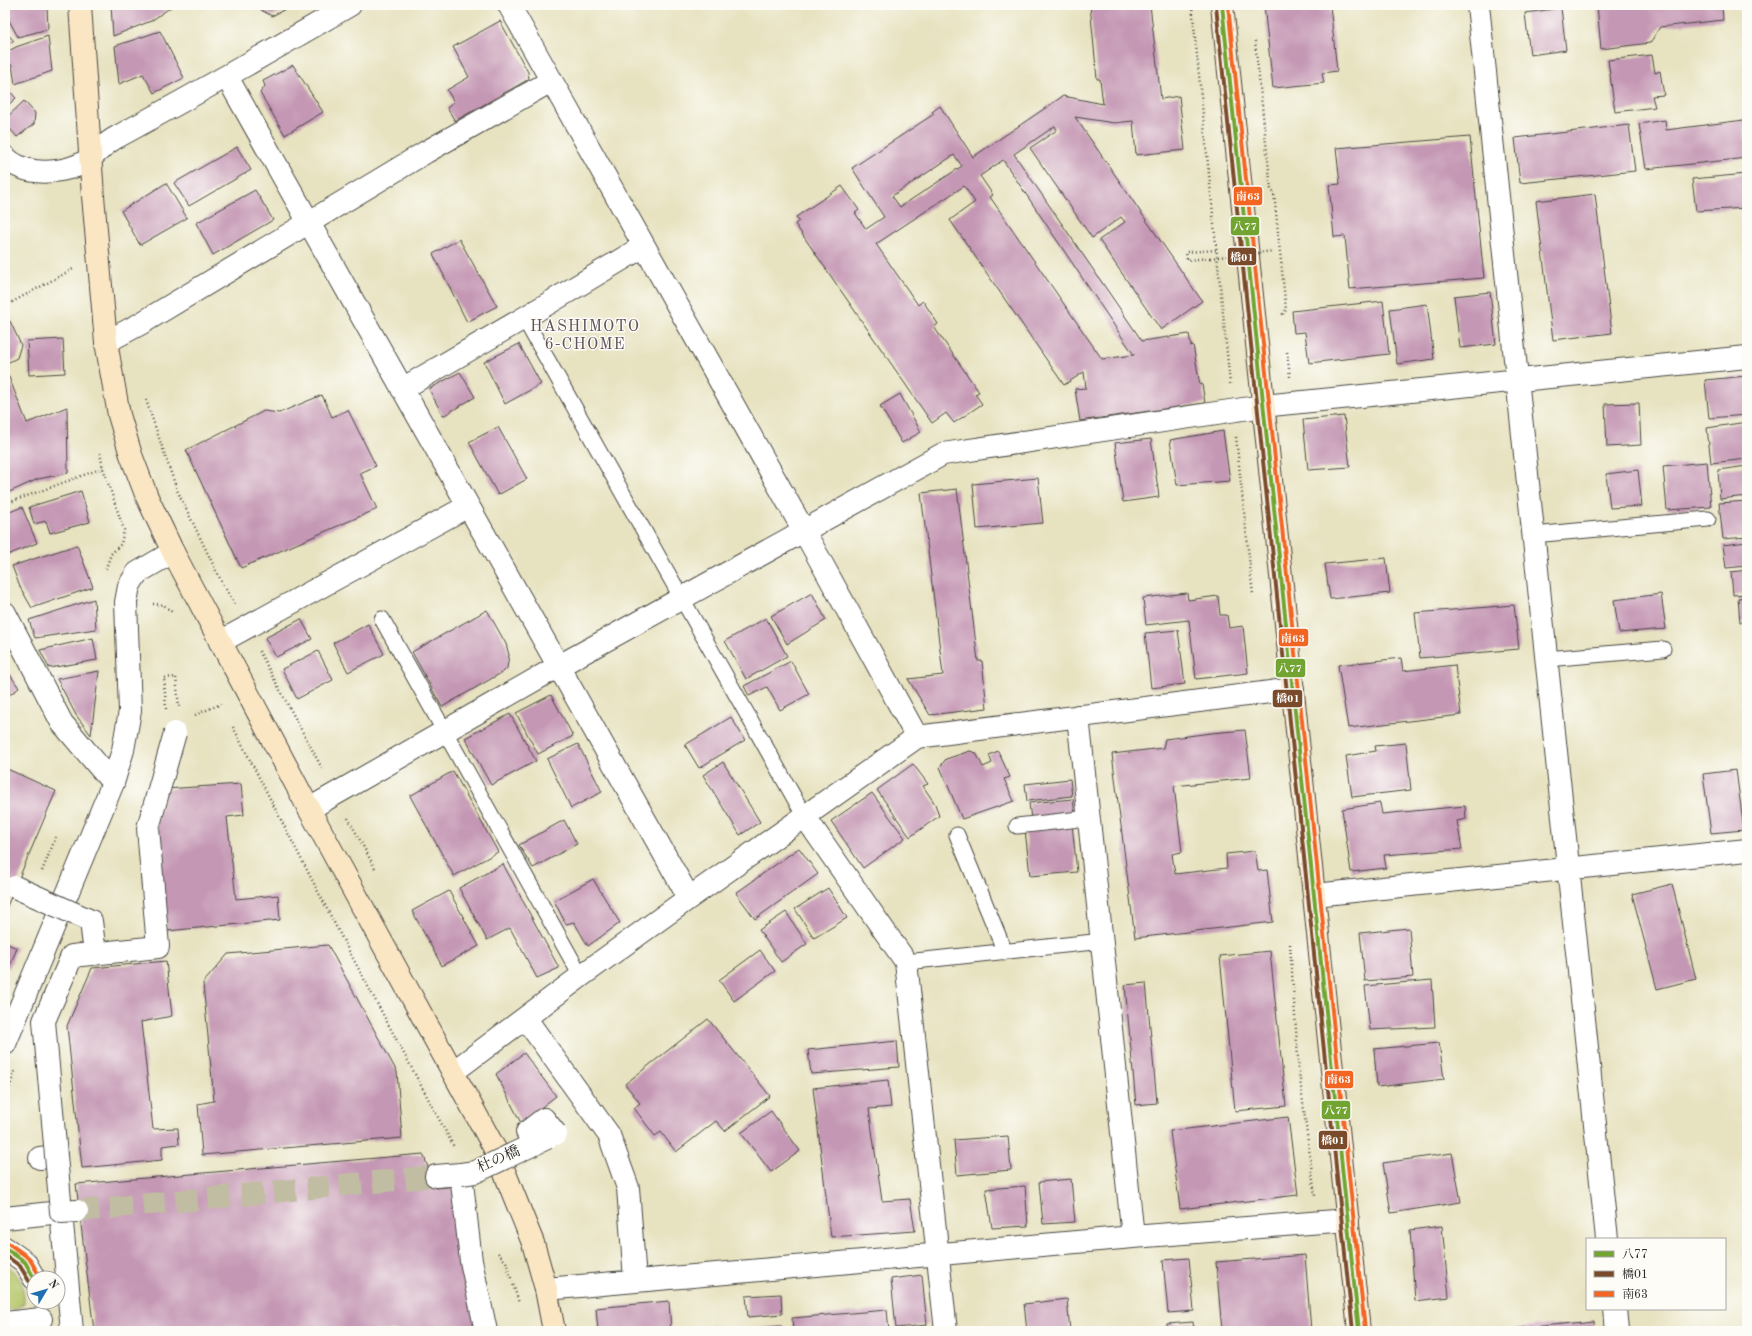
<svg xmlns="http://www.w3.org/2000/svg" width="1752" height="1336" font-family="'Old Standard TT','Noto Serif JP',serif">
<rect width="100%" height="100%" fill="#fdfcf7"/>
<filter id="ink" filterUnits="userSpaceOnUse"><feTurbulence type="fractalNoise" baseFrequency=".025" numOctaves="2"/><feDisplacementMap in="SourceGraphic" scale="8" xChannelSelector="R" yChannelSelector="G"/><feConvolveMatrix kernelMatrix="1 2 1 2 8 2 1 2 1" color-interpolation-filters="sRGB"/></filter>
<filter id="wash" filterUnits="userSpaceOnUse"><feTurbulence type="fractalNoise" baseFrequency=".012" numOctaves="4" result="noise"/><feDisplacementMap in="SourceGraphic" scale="16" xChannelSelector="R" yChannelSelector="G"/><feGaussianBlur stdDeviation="0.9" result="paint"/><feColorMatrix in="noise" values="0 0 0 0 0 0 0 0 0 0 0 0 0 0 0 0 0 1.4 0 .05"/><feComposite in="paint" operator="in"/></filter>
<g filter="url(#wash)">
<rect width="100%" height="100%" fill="#e7e2c0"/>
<path fill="#b4c568" stroke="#70784a" d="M5,1265C21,1275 24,1285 24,1303L16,1309L5,1310Z"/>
<g id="blocks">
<path fill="#c497b4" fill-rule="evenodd" d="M5,5H47L48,29L18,37L5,13Z
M111,5H174L151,21L113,36Z
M258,5H293L272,16L261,10Z
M1090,5H1150L1161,99L1179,96L1185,150L1136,155L1133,121L1114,123L1075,117L1202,301L1161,330L1099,240L1125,222L1121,217L1092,238L1030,148L1057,130L1055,126L1014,154L1142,341L1189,334L1191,346L1193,345L1200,385L1202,384L1205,403L1080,421L1075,389L1086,388L1084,372L1064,385L950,220L975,202L964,186L876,244L918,305L923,301L938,324L934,327L979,392L975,394L982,404L954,423L946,413L932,423L795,224L799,221L796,217L842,186L859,210L855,213L866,229L884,217L852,168L934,114L932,112L940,106L973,157L1063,96L1103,104L1100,79H1097ZM954,155L962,166L900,207L892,196ZM1003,160L1134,355L1102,359L990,197L993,195L980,176Z
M1264,5H1330L1337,71L1322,73L1324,83L1273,88Z
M1515,5H1533V6L1516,8Z
M1597,5H1722L1723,20L1660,27L1650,43L1601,49Z
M1561,8L1566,50L1530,55L1525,13Z
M500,21L528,72L529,79L455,121L447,108L454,102L447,90L469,77L453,47Z
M5,31L14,41L5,45Z
M160,31L184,78L154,93L143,74L119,84L115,46Z
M48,36L52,71L15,84L12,65H5V53L16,47Z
M1652,55L1655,73L1660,71L1664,95L1652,96L1655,107L1615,112L1608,60Z
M293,65L323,112L285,135L260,93L265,86L263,81Z
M5,86L16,98L5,108Z
M24,101L35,113L34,124L17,137L5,123V119Z
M1665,120L1666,130L1744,120L1747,158L1646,169L1639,124Z
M1629,125L1635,171L1520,183L1515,138Z
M1470,137L1484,278L1350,289L1345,236L1334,237L1329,185L1340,184L1336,148Z
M237,147L251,170L189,206L174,183Z
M1747,174V208L1696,211L1692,179Z
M166,183L187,218L140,245L121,211Z
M255,190L273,220L213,255L196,223Z
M1595,194L1612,333L1553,340L1536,201Z
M459,239L497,306L467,322L433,254Z
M1490,292L1496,344L1460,348L1454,296Z
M1383,301L1389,354L1309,363L1305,332L1294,333L1292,311Z
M1427,304L1434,359L1397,364L1390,309Z
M10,321L21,345L17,358L5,364V323Z
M63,339L65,373L29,375L27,341Z
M519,344L541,384L505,404L484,362Z
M5,367L27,423L67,407L68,473L38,479L5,494Z
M460,372L475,397L443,416L429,389Z
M1747,376V415L1709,418L1705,380Z
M900,394L921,432L902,443L880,406Z
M322,395L332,417L348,410L376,466L360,473L377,509L241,568L186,450L264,411L279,413Z
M1639,403L1641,445L1607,447L1605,404Z
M1344,416L1350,467L1308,470L1303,420Z
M1747,422V459L1711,463L1707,428Z
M498,427L527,479L498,495L469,442Z
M1223,431L1230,481L1177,485L1170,440Z
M1151,439L1159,497L1123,502L1115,443Z
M1707,462L1711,507L1667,510L1663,466Z
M1747,466V496L1720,499L1718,470Z
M1638,470L1642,506L1610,508L1606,474Z
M1038,478L1043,523L977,529L973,484Z
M957,489L978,661H982L987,708L930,715L908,679L943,675L921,493Z
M81,491L90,522L50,533L46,521L34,524L29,507Z
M1747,501V537L1723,539L1719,503Z
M22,507L37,543L5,556V514Z
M1747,542V566L1726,568L1723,545Z
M77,545L93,587L32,608L20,587L12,566Z
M1386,558L1390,593L1330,599L1325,564Z
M1747,570V594L1733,595L1731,572Z
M812,593L826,620L787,644L771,616Z
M1187,593L1188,600L1218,596L1220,615H1227L1229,628L1243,626L1248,673L1196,679L1189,620L1146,625L1143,598Z
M1661,594L1666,629L1619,633L1614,600Z
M1747,597V621L1740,622L1738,598Z
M94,599L96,629L35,638L29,620Z
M1514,605L1519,649L1420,658L1415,613Z
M487,610L506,644L509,655L507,668L503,672L442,707L412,652Z
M766,618L787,656L746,679L725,641Z
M301,619L312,639L276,657L265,638Z
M368,624L384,654L348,672L333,643Z
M1178,630L1185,684L1151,688L1145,633Z
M93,638L97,660L49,668L40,650Z
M318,651L333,680L297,699L282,669Z
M1401,658L1403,671L1455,665L1461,715L1348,728L1338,665Z
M791,661L809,694L780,710L767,687L749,696L744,686Z
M5,667L19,688L5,698Z
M99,671L91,735L76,715L57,679Z
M551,695L573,736L538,754L516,713Z
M510,714L536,761L491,785L465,738Z
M731,717L745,740L699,768L685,745Z
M1245,730L1251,778L1174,786L1182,852L1172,854L1175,874L1227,868L1226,854L1255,851L1258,871L1267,870L1273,922L1135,938L1112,754L1163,748L1165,739L1211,733Z
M1406,743L1411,790L1352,797L1346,756L1376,751L1375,746Z
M578,744L602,792L571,808L547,759Z
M970,751L976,753L983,767L992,763L989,755L998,751L1010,777L1004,779L1014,801L962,819L940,767L946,759Z
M723,762L760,822L740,835L703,775Z
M913,764L928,784L923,786L935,804L939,816L910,837L877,790Z
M5,768L56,791L5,911Z
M1736,770L1744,830L1711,833L1703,774Z
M453,771L498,852L454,876L410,796Z
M1070,779L1072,796L1027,801L1025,784Z
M241,784L244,815L227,817L236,899L278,895L280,920L167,931L156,826L165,789Z
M872,793L905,838L863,868L831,821Z
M1073,799L1075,815L1031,819L1029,803Z
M1380,803L1382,814L1465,806L1466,819L1457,821L1462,849L1384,855L1386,868L1351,872L1342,809Z
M564,820L577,844L533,868L519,845Z
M1072,824L1077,872L1030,876L1025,829Z
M799,848L818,874L755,919L736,893Z
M503,864L559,968L537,978L510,928L487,940L459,888Z
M593,879L620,923L588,946L574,922L566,924L554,901Z
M1672,884L1696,979L1657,989L1632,894Z
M828,888L847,918L814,938L795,909Z
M449,891L479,946L442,966L412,911Z
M786,912L807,944L781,962L759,930Z
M1409,928L1413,977L1365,981L1360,933Z
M5,943L17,948L9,968L5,966Z
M328,945L397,1072L402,1138L202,1155L198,1104L214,1101L203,983L228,954Z
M760,950L775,971L734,1001L719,980Z
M1270,951L1286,1106L1235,1111L1220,956Z
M166,961L172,1016L141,1022L153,1129L178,1128L179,1144L162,1146V1160L82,1168L67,1026L92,968Z
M1432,980L1435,1027L1370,1030L1365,986Z
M1146,983L1157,1103L1136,1105L1125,985Z
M708,1019L770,1096L725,1131L716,1121L676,1152L661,1132L655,1136L634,1108L640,1103L625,1084Z
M897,1041L899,1067L811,1074L808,1050Z
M1439,1043L1444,1079L1377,1087L1374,1049Z
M524,1053L556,1096L521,1123L496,1074Z
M888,1080L891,1107L869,1109L882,1201L910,1199L915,1231L831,1237L813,1088Z
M771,1111L800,1151L771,1172L741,1133Z
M1288,1117L1298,1195L1180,1209L1170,1131Z
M1008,1136L1011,1170L957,1175L954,1140Z
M1452,1153L1461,1202L1391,1213L1383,1163Z
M423,1154L436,1188L458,1186L481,1331H94L76,1184Z
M1071,1179L1075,1222L1043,1224L1039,1182Z
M1025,1186L1028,1226L992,1228L986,1189Z
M1442,1226L1449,1297L1415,1301L1410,1230Z
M1305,1255L1311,1331H1222L1216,1262Z
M1189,1258L1194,1311L1168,1313L1163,1260Z
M922,1275L927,1325L896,1328L891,1279Z
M781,1294L782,1314L748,1317L746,1296Z
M1067,1299L1070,1331H1027L1024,1304Z
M669,1301L671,1331H598L596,1308Z
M887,1310L889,1331H793L792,1318Z
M1593,1321L1594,1331H1501V1330Z
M1193,1322L1194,1331H1167V1324Z
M782,1326V1331H747V1329Z
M718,1328V1331H700L699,1329Z"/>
</g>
</g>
<g filter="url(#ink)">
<use href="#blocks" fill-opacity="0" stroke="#474641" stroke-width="1"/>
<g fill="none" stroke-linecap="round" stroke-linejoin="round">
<path stroke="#c1bda2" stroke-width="22" stroke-dasharray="22 11" stroke-linecap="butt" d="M77,1211L436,1176"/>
<g stroke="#474641" stroke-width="17">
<path id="lane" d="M524,318L805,817
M1533,535L1708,519
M382,619L581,976
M1546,659L1663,649
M1017,826L1089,818
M957,835L1005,952
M906,962L1103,941"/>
</g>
<g stroke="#474641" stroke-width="24">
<path id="street" d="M509,5L804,531L917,737
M1478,5L1607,1239
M227,77L689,898
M5,157C22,174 48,174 70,168C93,162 99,146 117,137C196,94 273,50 350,5
M106,342L140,324L426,152L551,81
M402,389L524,318L644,246
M5,613L62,723L113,783
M220,642L468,506
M1078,716L1133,1237
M309,809L559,666L943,454L1263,406L1747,357
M805,817L906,962L946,1331
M1315,895L1747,850
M526,1019L609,1135L628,1188L635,1280
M5,1044L113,783L123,750L130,711L126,602L129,586L137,573L173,552
M453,1072L581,976L689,898L917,737L1293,689
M40,1158L56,1156
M436,1176L461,1174L471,1261L486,1331
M5,1218L61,1212L72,1331
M5,1248L25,1262L34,1278
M546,1289L1133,1237L1348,1220
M1615,1309L1617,1331
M5,1323L41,1319"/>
</g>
<g stroke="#474641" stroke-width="24">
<path id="secondary" d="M80,5L93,196L106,342L119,415L131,455L147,497L173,552L309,809L496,1151L533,1243L546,1289L554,1331
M1222,5L1359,1331"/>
</g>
<path stroke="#474641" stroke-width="2.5" stroke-dasharray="1 3" stroke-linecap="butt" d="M1192,5L1230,384
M1255,41L1271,189L1274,193L1286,310L1283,314L1284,317
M1210,258L1187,260L1186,252L1217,250
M5,306L73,269
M1287,352L1290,377
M146,400L177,490L223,585
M1236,437L1253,595
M100,453L103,468L124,530L121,544L111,554L105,571
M5,504L103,468
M226,589L234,604
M153,604L164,605L173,613
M259,651L323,770
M195,715L221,704
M233,727L341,936L454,1147
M348,818L376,870
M42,871L56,837
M1290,944L1299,1072L1315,1196
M5,1103L15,1069
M498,1253L506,1262L519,1303"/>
<use href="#lane" stroke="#fff" stroke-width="15"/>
<use href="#street" stroke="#fff" stroke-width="22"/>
<use href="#secondary" stroke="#fbe6c4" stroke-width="22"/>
<g stroke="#474641" stroke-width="24" stroke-linecap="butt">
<path id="street-bridge" d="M15,887L91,921L95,954
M535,1144L527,1132L544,1119L556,1134
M461,1174L475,1172L547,1138
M77,1211L61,1212L44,1021L72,956L158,947L148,828L175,733"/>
</g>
<path stroke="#474641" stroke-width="2.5" stroke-dasharray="1 3" stroke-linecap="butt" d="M1210,258L1274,251
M166,709L164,678L176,677L179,707"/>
<use href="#street-bridge" stroke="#fff" stroke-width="22"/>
<g stroke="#fdfcf7" stroke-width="7">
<path id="bus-1" d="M1222,5L1359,1331
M5,1248L25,1262L34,1278"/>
</g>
<g stroke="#fdfcf7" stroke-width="7">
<path id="bus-2" d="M1216,6L1353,1331
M5,1255L20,1266L29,1281"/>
</g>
<g stroke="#fdfcf7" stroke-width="7">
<path id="bus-3" d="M1228,5L1365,1330
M8,1243L29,1258L39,1275"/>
</g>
<use href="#bus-1" stroke="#71a430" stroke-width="4"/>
<use href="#bus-2" stroke="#7a4b2a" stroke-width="4"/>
<use href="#bus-3" stroke="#f26522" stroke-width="4"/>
</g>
</g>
<g text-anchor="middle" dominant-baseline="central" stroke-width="3" stroke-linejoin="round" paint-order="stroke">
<g font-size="15" fill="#2b2b2b" stroke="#fdfcf7">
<text transform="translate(499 1160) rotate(-24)">杜の橋</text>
</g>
<g font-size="16" letter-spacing="1" fill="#61515b" stroke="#fdfcf7">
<text x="585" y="327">HASHIMOTO<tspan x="585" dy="18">6-CHOME</tspan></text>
</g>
</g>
<g stroke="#fdfcf7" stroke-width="1.5">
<rect x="1233" y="186" width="30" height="20" rx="4" fill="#f26522"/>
<rect x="1230" y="216" width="30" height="20" rx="4" fill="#71a430"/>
<rect x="1227" y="247" width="30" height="19" rx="4" fill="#7a4b2a"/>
<rect x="1278" y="628" width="31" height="19" rx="4" fill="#f26522"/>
<rect x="1275" y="658" width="31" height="20" rx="4" fill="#71a430"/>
<rect x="1272" y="689" width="31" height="19" rx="4" fill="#7a4b2a"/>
<rect x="1324" y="1070" width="30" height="19" rx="4" fill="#f26522"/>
<rect x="1321" y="1100" width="30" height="20" rx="4" fill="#71a430"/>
<rect x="1318" y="1130" width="30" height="20" rx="4" fill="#7a4b2a"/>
</g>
<g font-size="11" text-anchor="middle" font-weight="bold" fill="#fff">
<text x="1248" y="200">南63</text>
<text x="1245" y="230">八77</text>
<text x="1242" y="261">橋01</text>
<text x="1293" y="642">南63</text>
<text x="1290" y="672">八77</text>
<text x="1288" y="702">橋01</text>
<text x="1339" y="1083">南63</text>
<text x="1336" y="1114">八77</text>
<text x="1333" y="1144">橋01</text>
</g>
<rect width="1752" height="1336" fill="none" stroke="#fdfcf7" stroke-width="20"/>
<rect x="1586" y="1238" width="140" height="72" fill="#fdfcf7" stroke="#a9a8a5"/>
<rect x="1594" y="1251" width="20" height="6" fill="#71a430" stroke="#a9a8a5"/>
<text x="1622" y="1258" font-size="12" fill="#2b2b2b">八77</text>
<rect x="1594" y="1271" width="20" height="6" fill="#7a4b2a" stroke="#a9a8a5"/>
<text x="1622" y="1278" font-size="12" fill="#2b2b2b">橋01</text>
<rect x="1594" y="1291" width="20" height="6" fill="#f26522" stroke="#a9a8a5"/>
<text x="1622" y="1298" font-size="12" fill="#2b2b2b">南63</text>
<g transform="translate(46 1290) rotate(52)"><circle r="19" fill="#fdfcf7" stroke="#a9a8a5"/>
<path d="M0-3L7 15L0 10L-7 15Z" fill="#1f6fb2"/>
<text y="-6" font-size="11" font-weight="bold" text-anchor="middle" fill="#2b2b2b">N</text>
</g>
</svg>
